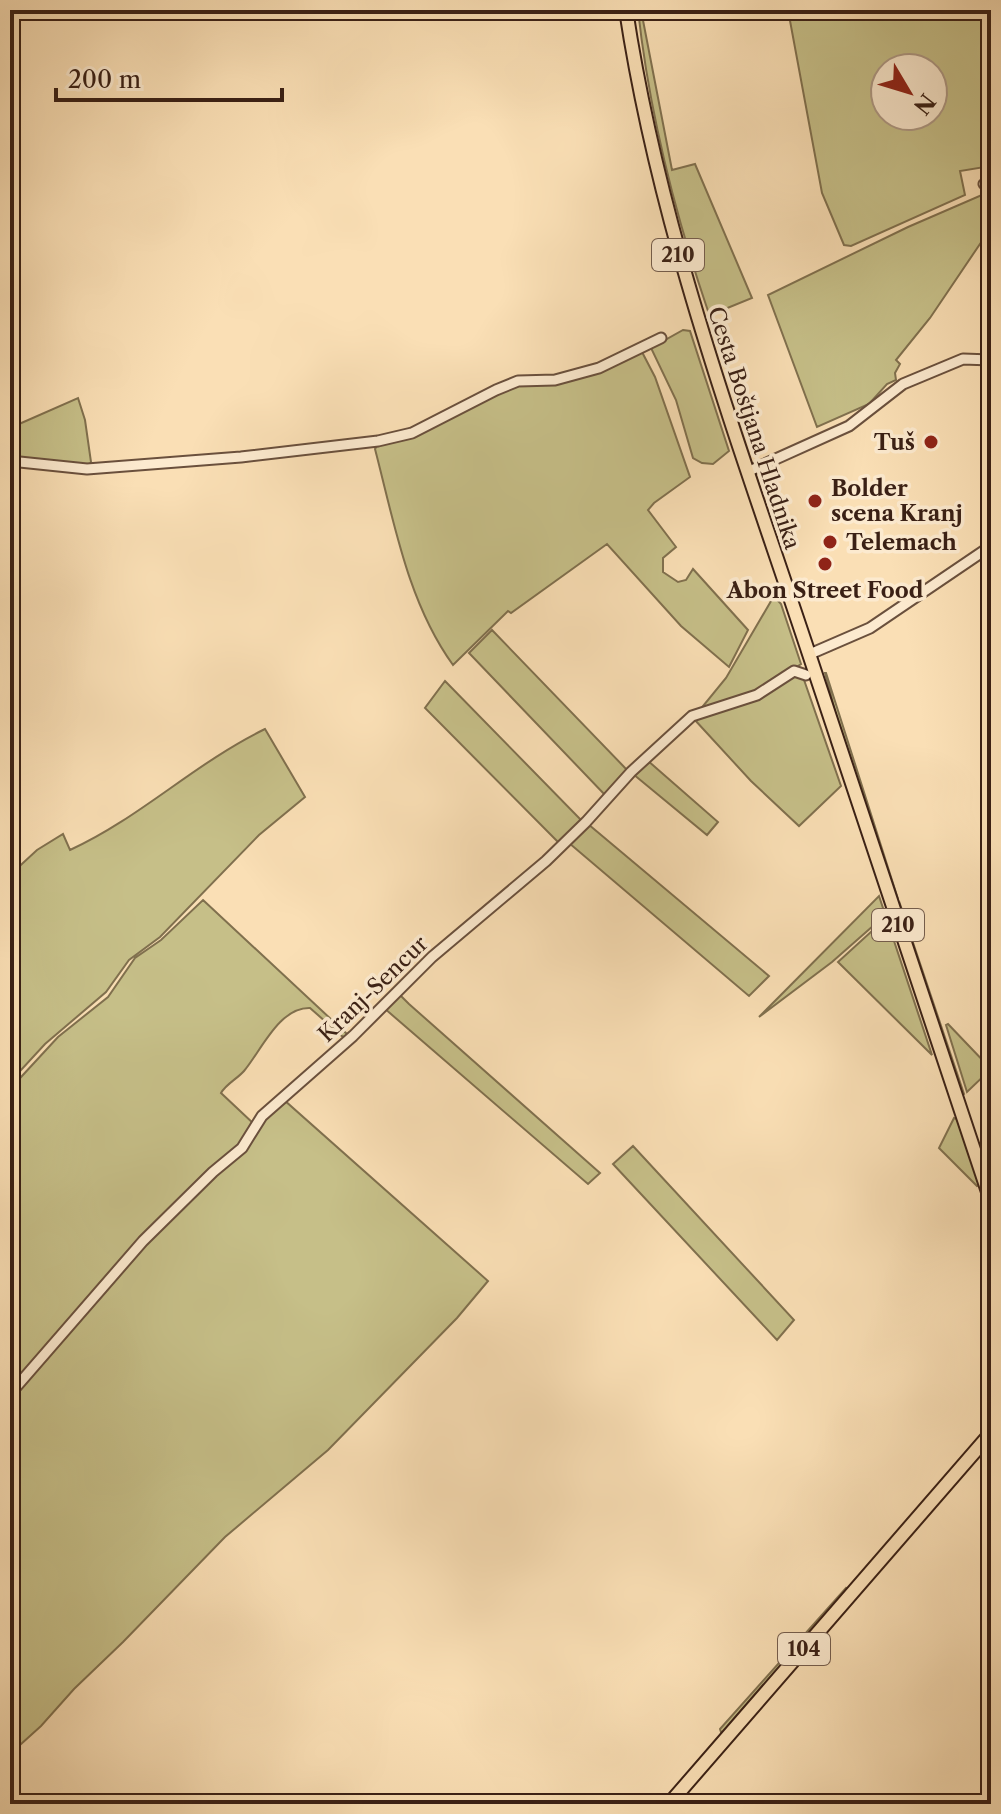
<svg xmlns="http://www.w3.org/2000/svg" width="1001" height="1814" font-family="'Libre Caslon Text',serif">
<rect width="100%" height="100%" fill="#fadfb5"/>
<filter id="stains"><feTurbulence type="fractalNoise" baseFrequency=".0025" numOctaves="4"/><feColorMatrix values="0 0 0 0 .2 0 0 0 0 .09 0 0 0 0 .02 0 0 0 .5 -.17"/></filter>
<radialGradient id="worn" r=".72"><stop offset=".6" stop-color="#630" stop-opacity="0"/><stop offset="1" stop-color="#630" stop-opacity=".3"/></radialGradient>
<path fill="#c6bf88" stroke="#80704e" stroke-width="2" fill-rule="evenodd" d="M638,10H641L672,170L695,164L752,298L725,309L708,311C675,214 649,111 638,10Z
M788,10H991V166L960,171L965,195L851,246L844,245L822,193ZM885,68H933V116H885Z
M991,191V207L986,209L987,229L984,238L930,318L896,360L900,364L895,373L896,380L887,384L869,404L817,427L768,295L908,227Z
M683,330L690,331L729,451L713,464L702,463L693,458L676,400L651,348Z
M642,352L655,377L690,477L654,503L648,510L676,547L663,558V572L678,582L686,580L693,569L748,630L730,665L729,667L681,626L607,544L511,613L508,611L453,665C408,603 394,522 375,449L382,438L423,424L495,386L554,378Z
M78,398L85,420L91,462L87,468L10,459V428Z
M774,596L781,604L801,664L764,689L699,711L726,678Z
M492,630L629,772L606,796L469,653Z
M825,673H826L898,899L846,753Z
M794,674L803,677L841,786L799,826L751,781L694,719Z
M445,681L583,822L561,845L425,708Z
M265,729L305,797L259,835L160,937L129,960L106,992L45,1044L10,1082V875L37,850L63,834L70,850C140,818 195,763 265,729Z
M647,760L718,822L707,835L633,774Z
M588,824L769,976L749,996L569,843Z
M879,896L885,914L882,918L832,962L759,1017Z
M203,900L348,1035L343,1037L310,1008C279,1007 261,1051 244,1071C237,1079 226,1084 221,1093L255,1125H260L284,1100L488,1281L457,1318L328,1450L225,1537L123,1642L74,1689L41,1726L10,1754V1089L58,1037L108,997L135,958L161,940Z
M900,904L964,1094L963,1095L959,1091L899,909Z
M884,920H887L932,1055L838,962Z
M398,993L409,1004L600,1173L588,1184L384,1008Z
M948,1024L991,1069L967,1092L946,1025Z
M954,1118L957,1119L980,1185L977,1186L939,1148Z
M633,1146L794,1320L777,1340L613,1164Z
M846,1588L849,1591L722,1735L720,1729Z"/>
<g fill="none" stroke-linecap="round" stroke-linejoin="round">
<g stroke="#6a503d" stroke-width="13">
<path id="minor" d="M984,184L991,182
M10,461L87,469L241,457L378,441L412,433L496,390L518,381L555,380L599,368L661,338
M747,472L849,426L903,384L963,359L991,360
M810,654L870,628L991,546
M10,1394L143,1241L213,1172L242,1148L262,1116L353,1036L432,957L546,861L586,822L631,772L692,716L757,695L794,671L806,675"/>
</g>
<g stroke="#3a2015" stroke-width="16">
<path id="major" d="M626,10C660,234 738,440 809,654C870,836 929,1019 991,1201
M669,1804L991,1433"/>
</g>
<use href="#minor" stroke="#fceacf" stroke-width="9"/>
<use href="#major" stroke="#fadfb5" stroke-width="12"/>
</g>
<g fill="#8f2418" stroke="#fceacf" stroke-width="3">
<circle cx="931" cy="442" r="8"/>
<circle cx="815" cy="501" r="8"/>
<circle cx="830" cy="542" r="8"/>
<circle cx="825" cy="564" r="8"/>
</g>
<g text-anchor="middle" dominant-baseline="central" stroke-width="7" stroke-linejoin="round" paint-order="stroke">
<g fill="#fceacf" stroke="#745d4d" stroke-width="2">
<rect x="652" y="239" width="52" height="32" rx="6"/>
<rect x="872" y="909" width="52" height="32" rx="6"/>
<rect x="778" y="1633" width="52" height="32" rx="6"/>
</g>
<g font-size="20" font-weight="bold" fill="#3a2015">
<text x="678" y="255">210</text>
<text x="898" y="925">210</text>
<text x="804" y="1649">104</text>
</g>
<g font-size="22" fill="#3a2015" stroke="#fceacf">
<text transform="translate(754 428) rotate(72)">Cesta Boštjana Hladnika</text>
<text transform="translate(373 989) rotate(-44)">Kranj-Sencur</text>
</g>
<g font-size="22" font-weight="bold" fill="#3a2015" stroke="#fceacf" text-anchor="start">
<text x="915" y="442" text-anchor="end">Tuš</text>
<text x="831" y="488">Bolder<tspan x="831" dy="25">scena Kranj</tspan></text>
<text x="846" y="542">Telemach</text>
<text x="825" y="590" text-anchor="middle">Abon Street Food</text>
</g>
</g>
<rect width="1001" height="1814" fill="none" stroke="#fadfb5" stroke-width="40"/>
<rect x="12" y="12" width="977" height="1790" fill="none" stroke="#3a2015" stroke-width="4"/>
<rect x="20" y="20" width="961" height="1774" fill="none" stroke="#3a2015" stroke-width="2"/>
<g transform="translate(909 92) rotate(128)"><circle r="38" fill="#fceacf" stroke="#ae9985" stroke-width="2"/>
<path d="M0-6L14 30L0 20L-14 30Z" fill="#8f2418"/>
<text y="-12" font-size="22" font-weight="bold" text-anchor="middle" fill="#3a2015">N</text>
</g>
<path d="M56 88v12h226v-12" fill="none" stroke="#3a2015" stroke-width="4"/>
<text x="68" y="88" font-size="24" fill="#3a2015" stroke="#fceacf" stroke-width="6" paint-order="stroke">200 m</text>
<rect width="100%" height="100%" filter="url(#stains)"/>
<rect width="100%" height="100%" fill="url(#worn)"/>
</svg>
